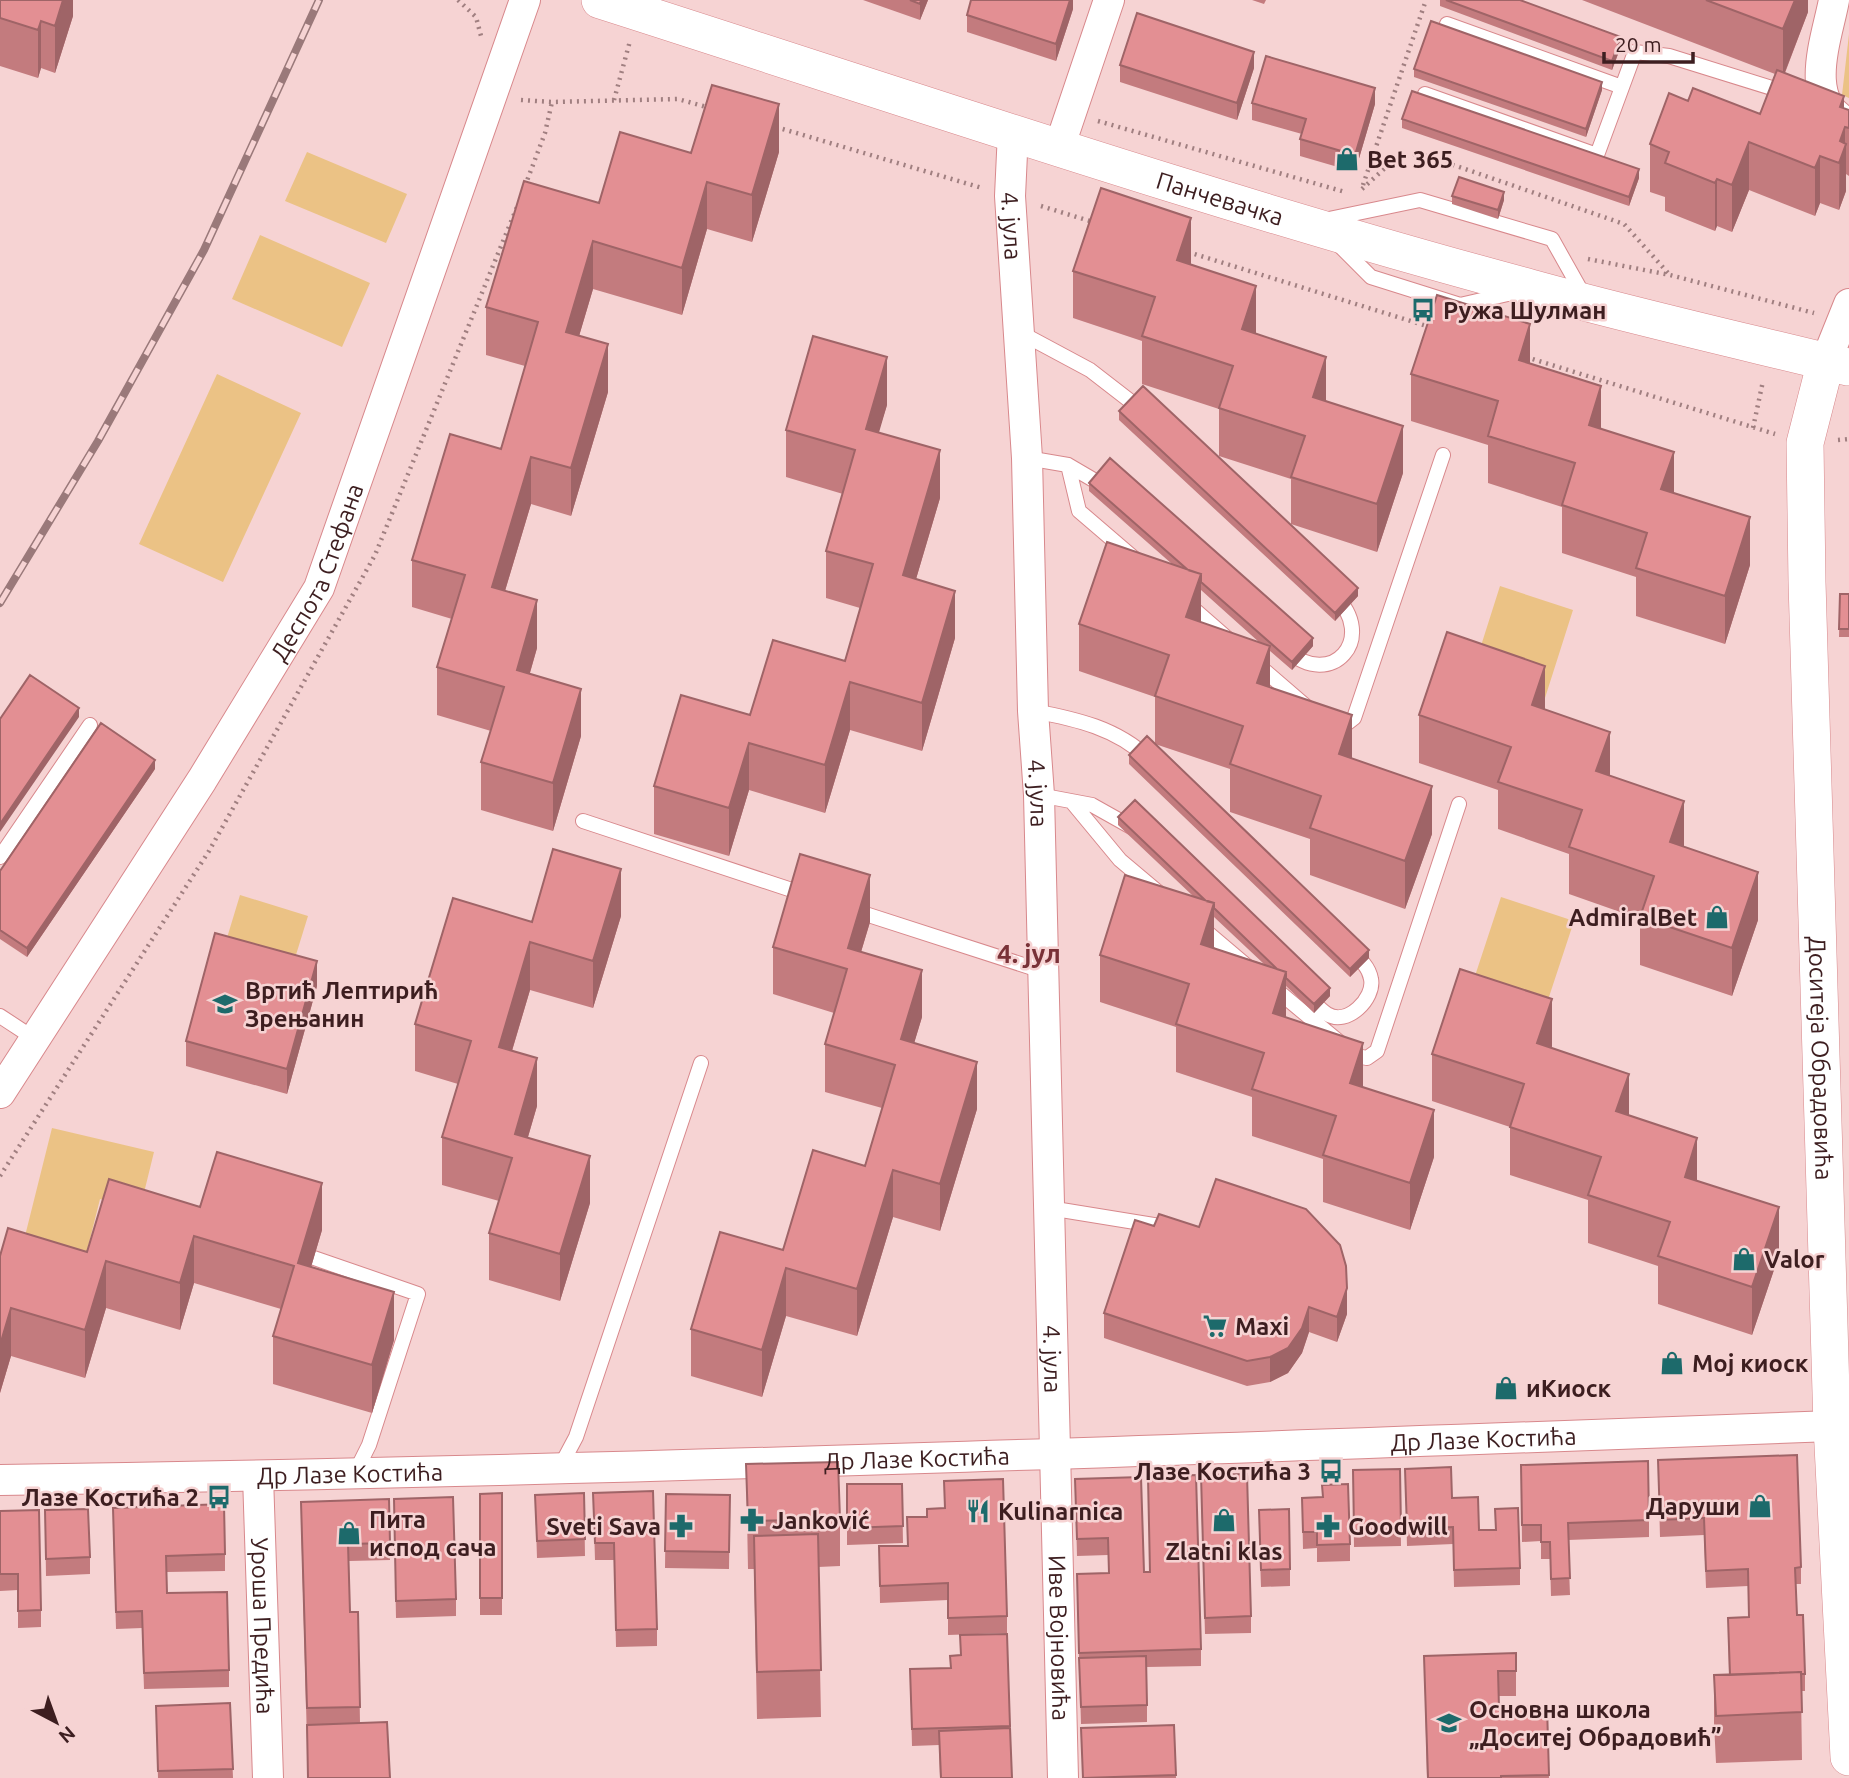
<svg xmlns="http://www.w3.org/2000/svg" width="1849" height="1778" font-family="Ubuntu,sans-serif">
<rect width="100%" height="100%" fill="#f6d3d3"/>
<path fill="#ebc285" d="M1849,34V98L1842,95Z
M307,152L407,194L386,243L285,201Z
M260,235L370,283L342,347L232,299Z
M217,374L301,413L223,582L139,544Z
M1500,586L1573,610L1545,698L1472,674Z
M240,895L308,916L291,971L223,951Z
M1501,897L1574,921L1545,1009L1472,985Z
M52,1128L154,1152L140,1209L100,1199L85,1259L23,1244Z"/>
<g fill="none" stroke-linecap="round" stroke-linejoin="round">
<g stroke="#d8888c" stroke-width="16">
<path id="service" d="M1447,24L1622,87
M1425,94L1597,155L1635,52L1669,56L1788,93
M1324,220L1420,200L1552,239L1584,296
M1338,244L1371,277L1460,305L1512,293
M1021,333L1090,370L1143,411
M1027,458L1068,465L1109,489
M1068,465L1079,511L1135,559
M1188,604L1228,639
M1287,650C1331,691 1379,638 1334,595
M1257,664L1308,708
M1033,711C1076,719 1117,728 1149,759
M1336,726L1341,728L1354,718L1443,455
M1039,795L1092,805L1133,828
M1072,802L1120,860L1158,892
M583,821L807,895
M0,857L90,725
M853,910L1042,971
M1201,927L1247,966
M1273,987L1356,1056L1367,1058L1377,1051L1459,804
M1307,995C1313,1001 1320,1010 1327,1014C1347,1027 1375,998 1371,979C1369,967 1360,959 1352,952
M0,1016L35,1039
M1049,1208L1172,1228
M314,1258L418,1294L369,1445L355,1473
M560,1467L576,1437L701,1063"/>
</g>
<g stroke="#d8888c" stroke-width="32">
<g id="minor">
<path d="M1834,0C1827,38 1801,103 1849,123"/>
<path id="s1" d="M1013,132L1010,196L1027,458L1033,711L1039,795L1063,1778"/>
<path d="M1059,148L1109,0"/>
<path d="M1826,361L1849,304"/>
<path id="s2" d="M0,1093L202,780L319,588L525,0"/>
<path id="s3" d="M258,1476L268,1778"/>
<path id="s4" d="M0,1480C611,1471 1222,1449 1832,1426"/>
</g>
</g>
<g stroke="#d8888c" stroke-width="38">
<g id="tertiary">
<path id="s5" d="M600,0C910,99 1217,204 1531,288C1636,317 1742,341 1848,367"/>
<path id="s6" d="M1826,361L1805,443L1807,582L1832,1426L1849,1757"/>
</g>
</g>
<path stroke="#a07f80" stroke-width="4.5" stroke-dasharray="2 5" stroke-linecap="butt" d="M458,0L476,17L481,36
M521,100L552,102L678,99L710,108
M614,100L630,41
M1098,121L1345,192
M776,127L982,188
M1363,185L1426,0
M525,186L545,133L552,102
M1362,189L1396,158L1419,153L1624,224L1669,274
M1041,206L1093,222
M1188,252L1430,327
M1588,259L1670,275L1814,313
M1526,357L1775,434
M1753,428L1763,381
M1838,440L1849,439
M0,1176L209,851L375,555L517,207
M1788,1371H1799"/>
<use href="#service" stroke="#fff" stroke-width="14"/>
<use href="#minor" stroke="#fff" stroke-width="30"/>
<use href="#tertiary" stroke="#fff" stroke-width="37"/>
<g stroke="#9a797a" stroke-width="8">
<path id="rail" d="M0,603L98,441L204,250L319,0"/>
</g>
<use href="#rail" stroke="#f6d3d3" stroke-width="5" stroke-dasharray="16" stroke-linecap="butt"/>
</g>
<path fill="#c37b7e" fill-rule="evenodd" d="M0,0H73V16L55,73L41,68L38,78L0,66Z
M863,0H928L920,20Z
M1073,0V9L1056,61L967,32V15Z
M1252,0H1266L1264,4Z
M1440,0H1520L1621,46L1612,70L1440,6Z
M1582,0H1808V12L1785,73L1844,108L1849,110V176L1846,174V191L1839,210L1820,203L1815,216L1749,190L1732,232L1717,226L1715,231L1665,211V197L1650,192V144L1688,101L1760,114L1775,74Z
M1120,65L1254,68L1237,120L1120,82Z
M1414,69L1602,90L1586,137L1414,77Z
M1252,103L1375,104L1355,172L1300,156V139L1302,134L1252,120Z
M1402,119L1639,178L1629,206L1402,128Z
M779,152L752,242L707,229L682,315L593,289L579,336L608,392L571,516L531,504L505,591L537,648L530,673L581,736L553,831L481,810V762L491,731L437,715V667L452,619L412,607V560L501,449L525,366L486,355V307L599,203L691,153Z
M1452,196L1504,200L1498,219L1452,204Z
M1191,265L1256,334L1403,473L1377,552L1291,524V479L1219,456V409L1142,384V341L1073,318V271Z
M1530,364L1674,493L1750,565L1725,644L1636,616V577L1562,553V507L1488,483V445L1411,421V374Z
M887,405L878,433L940,498L916,579L955,638L922,751L850,730L825,813L749,790L729,856L654,834V786L845,661L860,608L826,598V551L843,494L786,477V430Z
M1119,411L1358,596L1335,621L1119,420Z
M1089,483L1313,646L1292,670L1270,651V687L1352,759L1432,834L1405,909L1310,875V839L1230,812V769L1155,744L1369,958L1350,977L1129,764V755L1155,743V697L1079,671V624L1172,564L1089,491ZM1201,590L1260,643L1201,622Z
M1840,594H1849V637H1839Z
M1545,709L1610,776L1758,920L1732,996L1640,965V919L1569,894V854L1498,829V790L1419,763V715Z
M155,769L27,957L0,939V871Z
M1118,817L1330,996L1314,1013L1286,986V1018L1363,1087L1434,1157L1410,1230L1323,1202V1159L1252,1136V1097L1176,1072V1027L1100,1002V955L1193,896L1118,825ZM1214,917L1264,964L1214,948Z
M621,916L593,1008L530,990L512,1051L537,1106L528,1137L590,1203L560,1301L489,1280V1233L499,1201L442,1185V1137L458,1084L415,1071V1024L532,922Z
M870,922L861,952L922,1017L914,1043L977,1109L940,1231L893,1217L857,1336L786,1316L762,1397L691,1376V1329L783,1250L865,1166L882,1108L825,1092V1044L834,1013L773,994V947Z
M317,986L287,1094L186,1066V1041Z
M1552,1046V1048L1629,1115L1697,1181L1779,1255L1752,1335L1658,1304V1266L1588,1243V1200L1510,1175V1127L1432,1101V1054Z
M200,1207L322,1230L311,1267L394,1340L372,1413L273,1384V1336L281,1309L194,1283L180,1330L106,1308L85,1378L11,1356L0,1393V1256L87,1252Z
M1135,1220L1347,1314L1337,1342L1309,1332L1302,1353L1288,1373L1270,1382L1247,1386L1104,1338V1313Z
M1658,1460L1801,1567V1584H1796L1797,1615L1805,1674V1691H1801L1802,1760L1716,1763L1714,1723V1675H1729L1728,1618L1749,1617L1748,1586L1706,1588L1704,1535L1660,1537Z
M746,1464L840,1519V1566L818,1567L821,1717L757,1719L754,1569H748Z
M1521,1465L1649,1520V1537L1568,1540L1570,1595L1551,1596L1550,1559H1541V1541L1522,1542Z
M1400,1469L1401,1546L1354,1547L1353,1470Z
M1405,1469L1452,1498L1479,1530L1520,1568V1585L1454,1587L1453,1544L1407,1546Z
M1075,1479L1201,1649V1666L1147,1667V1722L1081,1724L1077,1591L1108,1573V1555L1077,1556Z
M847,1484H902L903,1543L847,1545Z
M1201,1492L1251,1616V1633L1205,1634Z
M502,1493V1615H480V1494Z
M584,1493L585,1556L537,1558L535,1495Z
M593,1493L657,1629V1646L616,1647L614,1560H595Z
M666,1494L730,1495L729,1569L665,1568Z
M1302,1498L1350,1544V1561L1317,1562V1548L1303,1549Z
M389,1499L390,1560L349,1561L350,1612H358L360,1723L390,1778H308L301,1519Z
M45,1510L90,1557V1574L46,1576Z
M0,1511L41,1610V1627L18,1628V1590L0,1591Z
M394,1516L456,1599V1616L396,1618Z
M113,1525L225,1554V1571L167,1572V1593L229,1670V1687L144,1689L142,1628L116,1629Z
M1259,1527L1290,1569V1586L1261,1587Z
M879,1546H908L1007,1616V1633L948,1635V1600L880,1603Z
M1007,1634L1012,1778H940L939,1745L912,1746L910,1669L950,1668V1656L960,1655Z
M1424,1656L1516,1671V1696H1499V1708L1547,1706L1549,1778H1427Z
M230,1703L233,1778H158L156,1706Z
M1174,1725L1176,1778H1083L1081,1728Z"/>
<path fill="#9f6467" d="M63,0H73V16L55,73V26Z
M921,0H928L920,20V4Z
M1070,0H1073V9L1056,61V44Z
M1795,0H1808V12L1783,77V29Z
M41,21V68L38,78V30Z
M1621,37V46L1612,70V61Z
M1254,52V68L1237,120V103Z
M1602,82V90L1586,137V129Z
M1375,88V104L1355,172V155Z
M1844,96V131L1845,127V145L1846,144V191L1839,210L1840,107Z
M779,104V152L752,242V195Z
M1749,142V190L1732,232V185Z
M1820,156V203L1815,216V168Z
M1639,169V178L1629,206V197Z
M1717,179V226L1715,231V183Z
M707,182V229L682,315V268Z
M1504,192V200L1498,219V210Z
M1191,218V265L1177,260Z
M593,241V289L566,380V332Z
M1256,286V334L1242,329Z
M1530,324V372L1519,360Z
M608,344V392L571,516V468Z
M887,357V405L866,477V429Z
M1326,357V404L1313,397Z
M1601,386V434L1589,425Z
M1403,426V473L1377,552V504Z
M940,450V498L903,623V575Z
M1674,452V499L1661,489Z
M531,457V504L492,634V587Z
M1750,517V565L1725,644V596Z
M1201,574V622L1186,617Z
M1358,588V596L1335,621V613Z
M955,591V638L922,751V703Z
M537,600V648L517,717V670Z
M1313,638V646L1292,670V662Z
M1270,646V693L1257,683Z
M1545,666V714L1532,705Z
M850,682V730L825,813V765Z
M581,689V736L553,831V783Z
M79,708V717L0,832V824Z
M1352,715V763L1339,754Z
M1610,732V779L1596,771Z
M749,743V790L729,856V808Z
M155,760V769L27,957V948Z
M1432,786V834L1405,909V861Z
M1684,801V849L1670,842Z
M621,869V916L593,1008V961Z
M1758,872V920L1732,996V948Z
M870,875V922L848,995V948Z
M1214,903V951L1201,944Z
M530,942V990L499,1094V1047Z
M1369,950V958L1350,977V969Z
M317,961V986L287,1094V1069Z
M922,970V1017L901,1087V1039Z
M1286,972V1019L1273,1013Z
M1330,988V996L1314,1013V1004Z
M1552,999V1046L1537,1091V1043Z
M1363,1043V1091L1350,1083Z
M537,1058V1106L515,1181V1134Z
M977,1062V1109L940,1231V1184Z
M1629,1074V1121L1616,1111Z
M1434,1110V1157L1410,1230V1183Z
M1697,1138V1186L1685,1177Z
M590,1156V1203L560,1301V1254Z
M893,1170V1217L857,1336V1289Z
M322,1183V1230L298,1311V1263Z
M1779,1207V1255L1752,1335V1287Z
M194,1236V1283L180,1330V1283Z
M106,1261V1308L85,1378V1330Z
M786,1268V1316L762,1397V1350Z
M1347,1288V1314L1337,1342V1317Z
M394,1292V1340L372,1413V1365Z
M1309,1307V1332L1302,1353L1288,1373L1270,1382V1357Z
M11,1308V1356L0,1393V1345Z"/>
<path fill="#e38f93" stroke="#9f6467" stroke-width="2" d="M0,0H63L55,26L41,21L38,30L0,18Z
M910,0H921L920,4Z
M971,0H1070L1056,44L967,15Z
M1446,0H1520L1621,37L1612,61Z
M1706,0H1795L1783,29Z
M1137,13L1254,52L1237,103L1120,65Z
M1431,21L1602,82L1586,129L1414,69Z
M1266,56L1375,88L1355,155L1300,139L1306,119L1252,103Z
M1777,70L1844,96L1840,107L1849,110V128L1845,127L1840,141L1846,144L1839,163L1820,156L1815,168L1749,142L1732,185L1717,179L1715,183L1665,163L1669,152L1650,144L1669,93L1688,101L1693,88L1760,114Z
M712,85L779,104L752,195L707,182L682,268L593,241L566,332L608,344L571,468L531,457L492,587L537,600L517,670L581,689L553,783L481,762L504,687L437,667L465,575L412,560L450,434L501,449L538,322L486,307L524,181L599,203L620,132L691,153Z
M1412,91L1639,169L1629,197L1402,119Z
M1459,177L1504,192L1498,210L1452,196Z
M1101,188L1191,218L1177,260L1256,286L1242,329L1326,357L1313,397L1403,426L1377,504L1291,477L1305,436L1219,408L1233,366L1142,336L1155,297L1073,271Z
M1437,295L1530,324L1519,360L1601,386L1589,425L1674,452L1661,489L1750,517L1725,596L1636,568L1647,533L1562,505L1575,463L1488,436L1498,401L1411,374Z
M813,336L887,357L866,429L940,450L903,575L955,591L922,703L850,682L825,765L749,743L729,808L654,786L681,695L750,715L773,640L845,661L873,564L826,551L855,450L786,430Z
M1143,386L1358,588L1335,613L1119,411Z
M1110,458L1313,638L1292,662L1201,582V574L1188,570L1089,483Z
M1107,542L1201,574L1186,617L1270,646L1257,683L1352,715L1339,754L1432,786L1405,861L1310,828L1321,796L1230,764L1243,726L1155,696L1169,655L1079,624Z
M1840,594H1849V629H1839Z
M1447,632L1545,666L1532,705L1610,732L1596,771L1684,801L1670,842L1758,872L1732,948L1640,917L1654,876L1569,847L1582,810L1498,782L1511,747L1419,715Z
M30,675L79,708L0,824V719Z
M101,723L155,760L27,948L0,930V871Z
M1147,736L1369,950L1350,969L1129,755Z
M1135,800L1330,988L1314,1004L1286,978V972L1277,969L1214,908V903L1206,901L1118,817Z
M553,849L621,869L593,961L530,942L499,1047L537,1058L515,1134L590,1156L560,1254L489,1233L512,1158L442,1137L471,1041L415,1024L453,898L532,922Z
M800,854L870,875L848,948L922,970L901,1039L977,1062L940,1184L893,1170L857,1289L786,1268L762,1350L691,1329L720,1232L783,1250L813,1150L865,1166L895,1065L825,1044L847,969L773,947Z
M1125,875L1214,903L1201,944L1286,972L1273,1013L1363,1043L1350,1083L1434,1110L1410,1183L1323,1155L1336,1116L1252,1089L1264,1053L1176,1024L1189,984L1100,955Z
M215,933L317,961L287,1069L186,1041Z
M1460,969L1552,999L1537,1043L1629,1074L1616,1111L1697,1138L1685,1177L1779,1207L1752,1287L1658,1256L1670,1222L1588,1195L1601,1157L1510,1127L1524,1084L1432,1054Z
M217,1152L322,1183L298,1263L394,1292L372,1365L273,1336L294,1266L194,1236L180,1283L106,1261L85,1330L11,1308L0,1345V1256L8,1228L87,1252L109,1179L200,1207Z
M1216,1179L1306,1209L1340,1245L1346,1266L1347,1288L1337,1317L1309,1307L1302,1328L1288,1348L1270,1357L1247,1361L1104,1313L1135,1220L1154,1226L1159,1214L1199,1227Z
M1797,1455L1801,1567L1795,1568L1797,1615H1803L1805,1674H1801V1672L1730,1675L1728,1618L1749,1617L1748,1569L1706,1571L1704,1518L1660,1520L1658,1460Z
M1648,1461L1649,1520L1568,1523L1570,1578L1551,1579L1550,1542H1541V1525H1522L1521,1465Z
M838,1462L840,1519L748,1521L746,1464Z
M1451,1467L1452,1498L1478,1497L1479,1530H1496L1495,1509L1518,1508L1520,1568L1454,1570L1453,1527L1407,1529L1405,1469Z
M1400,1469L1401,1529L1354,1530L1353,1470Z
M1247,1474L1251,1616L1205,1618L1201,1475Z
M1196,1475L1201,1649L1079,1653L1077,1574L1109,1573L1108,1538L1077,1539L1075,1479L1141,1477L1144,1572H1150L1148,1477Z
M1003,1479L1007,1616L948,1618V1583L880,1586L879,1546H908L907,1517H927V1509L945,1508L944,1481Z
M847,1484H902L903,1526L847,1528Z
M1348,1484L1350,1544L1317,1545V1532H1303L1302,1498L1323,1497L1322,1485Z
M653,1491L657,1629L616,1630L614,1543H595L593,1493Z
M502,1493V1598H480V1494Z
M584,1493L585,1539L537,1541L535,1495Z
M666,1494L730,1495L729,1552L665,1551Z
M453,1497L456,1599L396,1601L394,1499Z
M389,1499L390,1543L348,1544L350,1612H358L360,1707L307,1708L301,1502Z
M224,1504L225,1554L166,1556L167,1593L227,1592L229,1670L144,1673L142,1611L116,1612L113,1508Z
M88,1509L90,1557L46,1559L45,1510Z
M1289,1509L1290,1569L1261,1570L1259,1510Z
M39,1510L41,1610L18,1611V1574H0V1511Z
M818,1534L821,1670L757,1672L754,1536Z
M1007,1634L1010,1726L912,1729L910,1669L951,1668L950,1656L961,1655L960,1635Z
M1516,1653V1671H1498L1499,1708L1547,1706L1549,1775L1501,1776V1778H1428L1424,1656Z
M1146,1656L1147,1705L1081,1707L1079,1658Z
M1801,1672L1802,1712L1716,1716L1714,1675Z
M230,1703L233,1769L158,1771L156,1706Z
M387,1722L390,1778H308L307,1725Z
M1174,1725L1176,1775L1083,1778L1081,1728Z
M1010,1728L1012,1778H941L939,1731Z"/>
<defs>
<g id="shop-bare" transform="scale(1.89)"><path d="M-5-2.5h2.3a2.7 3.5 0 0 1 5.4 0H5L5.5 6h-11ZM-1.5-2.5h3a1.5 2.3 0 0 0-3 0Z" fill="#1d6a6b" stroke="#f6d3d3" stroke-width="2.5" paint-order="stroke"/></g>
<g id="bus-bare" transform="scale(1.89)"><path d="M-5-6H5V4H4V6H2V4H-2V6H-4V4H-5ZM-3.5-4V0h7V-4ZM-3.5 1.2v1.5H-2V1.2ZM2 1.2v1.5H3.5V1.2Z" fill="#1d6a6b" stroke="#f6d3d3" stroke-width="2.5" paint-order="stroke"/></g>
<g id="school-bare" transform="scale(1.89)"><path d="M0-5L7-2L0 1L-7-2ZM-4 1L0 2.5L4 1V4Q0 6-4 4Z" fill="#1d6a6b" stroke="#f6d3d3" stroke-width="2.5" paint-order="stroke"/></g>
<g id="supermarket-bare" transform="scale(1.89)"><path d="M-6-5.5h2.5l.6 2H6L4.5 2H-2.5L-4.4-4H-6ZM-1.5 3.2a1.3 1.3 0 1 0 .1 0ZM3 3.2a1.3 1.3 0 1 0 .1 0Z" fill="#1d6a6b" stroke="#f6d3d3" stroke-width="2.5" paint-order="stroke"/></g>
<g id="restaurant-bare" transform="scale(1.89)"><path d="M-5-6h1v4h1v-4h1v4h1v-4h1v5L-1.5 .5V6h-2V.5L-5-1ZM5-6V6H3V1.5H1.5Q1.5-4 5-6Z" fill="#1d6a6b" stroke="#f6d3d3" stroke-width="2.5" paint-order="stroke"/></g>
<g id="pharmacy-bare" transform="scale(1.89)"><path d="M-2-6h4v4h4v4h-4v4h-4v-4h-4v-4h4Z" fill="#1d6a6b" stroke="#f6d3d3" stroke-width="2.5" paint-order="stroke"/></g>
</defs>
<g fill-rule="evenodd">
<use href="#shop-bare" x="1347" y="159"/>
<use href="#bus-bare" x="1423" y="310"/>
<use href="#shop-bare" x="1717" y="917"/>
<use href="#school-bare" x="225" y="1004"/>
<use href="#shop-bare" x="1744" y="1259"/>
<use href="#supermarket-bare" x="1215" y="1326"/>
<use href="#shop-bare" x="1672" y="1363"/>
<use href="#shop-bare" x="1506" y="1388"/>
<use href="#bus-bare" x="1331" y="1471"/>
<use href="#bus-bare" x="219" y="1497"/>
<use href="#shop-bare" x="1760" y="1506"/>
<use href="#restaurant-bare" x="978" y="1511"/>
<use href="#pharmacy-bare" x="752" y="1520"/>
<use href="#shop-bare" x="1224" y="1520"/>
<use href="#pharmacy-bare" x="681" y="1526"/>
<use href="#pharmacy-bare" x="1328" y="1526"/>
<use href="#shop-bare" x="349" y="1533"/>
<use href="#school-bare" x="1449" y="1723"/>
</g>
<g text-anchor="middle" dominant-baseline="central" stroke-width="5" stroke-linejoin="round" paint-order="stroke">
<g font-size="24" font-weight="bold" fill="#3d1e20" stroke="#f6d3d3" text-anchor="start">
<text x="1367" y="159">Bet 365</text>
<text x="1443" y="310">Ружа Шулман</text>
<text x="1697" y="917" text-anchor="end">AdmiralBet</text>
<text x="245" y="990">Вртић Лептирић<tspan x="245" dy="28">Зрењанин</tspan></text>
<text x="1764" y="1259">Valor</text>
<text x="1235" y="1326">Maxi</text>
<text x="1692" y="1363">Мој киоск</text>
<text x="1526" y="1388">иКиоск</text>
<text x="1311" y="1471" text-anchor="end">Лазе Костића 3</text>
<text x="199" y="1497" text-anchor="end">Лазе Костића 2</text>
<text x="1740" y="1506" text-anchor="end">Даруши</text>
<text x="998" y="1511">Kulinarnica</text>
<text x="369" y="1519">Пита<tspan x="369" dy="28">испод сача</tspan></text>
<text x="772" y="1520">Janković</text>
<text x="661" y="1526" text-anchor="end">Sveti Sava</text>
<text x="1348" y="1526">Goodwill</text>
<text x="1224" y="1551" text-anchor="middle">Zlatni klas</text>
<text x="1469" y="1709">Основна школа<tspan x="1469" dy="28">„Доситеј Обрадовић”</tspan></text>
</g>
<g font-size="24" fill="#3d1e20" stroke="#f6d3d3">
<text stroke="none"><textPath href="#s5" startOffset="651">Панчевачка</textPath></text>
<text stroke="none"><textPath href="#s1" startOffset="94">4. јула</textPath></text>
<text stroke="none"><textPath href="#s2" startOffset="611">Деспота Стефана</textPath></text>
<text stroke="none"><textPath href="#s1" startOffset="662">4. јула</textPath></text>
<text stroke="none"><textPath href="#s6" startOffset="700">Доситеја Обрадовића</textPath></text>
<text stroke="none"><textPath href="#s1" startOffset="1228">4. јула</textPath></text>
<text stroke="none"><textPath href="#s4" startOffset="1484">Др Лазе Костића</textPath></text>
<text stroke="none"><textPath href="#s4" startOffset="917">Др Лазе Костића</textPath></text>
<text stroke="none"><textPath href="#s4" startOffset="350">Др Лазе Костића</textPath></text>
<text stroke="none"><textPath href="#s3" startOffset="150">Уроша Предића</textPath></text>
<text stroke="none"><textPath href="#s1" startOffset="1507">Иве Војновића</textPath></text>
</g>
<g font-size="26" font-weight="bold" fill="#793238" stroke="#f6d3d3">
<text x="1029" y="953">4. јул</text>
</g>
</g>
<g transform="translate(56 1722) rotate(139)" stroke="#f6d3d3" stroke-width="5" paint-order="stroke">
<path d="M0-5L12 26L0 18L-12 26Z" fill="#3d1e20"/>
<text y="-10" font-size="19" font-weight="bold" text-anchor="middle" fill="#3d1e20">N</text>
</g>
<path d="M1604 52v10h89v-10" fill="none" stroke="#3d1e20" stroke-width="3.5"/>
<text x="1615" y="52" font-size="21" fill="#3d1e20" stroke="#f6d3d3" stroke-width="5" paint-order="stroke">20 m</text>
</svg>
